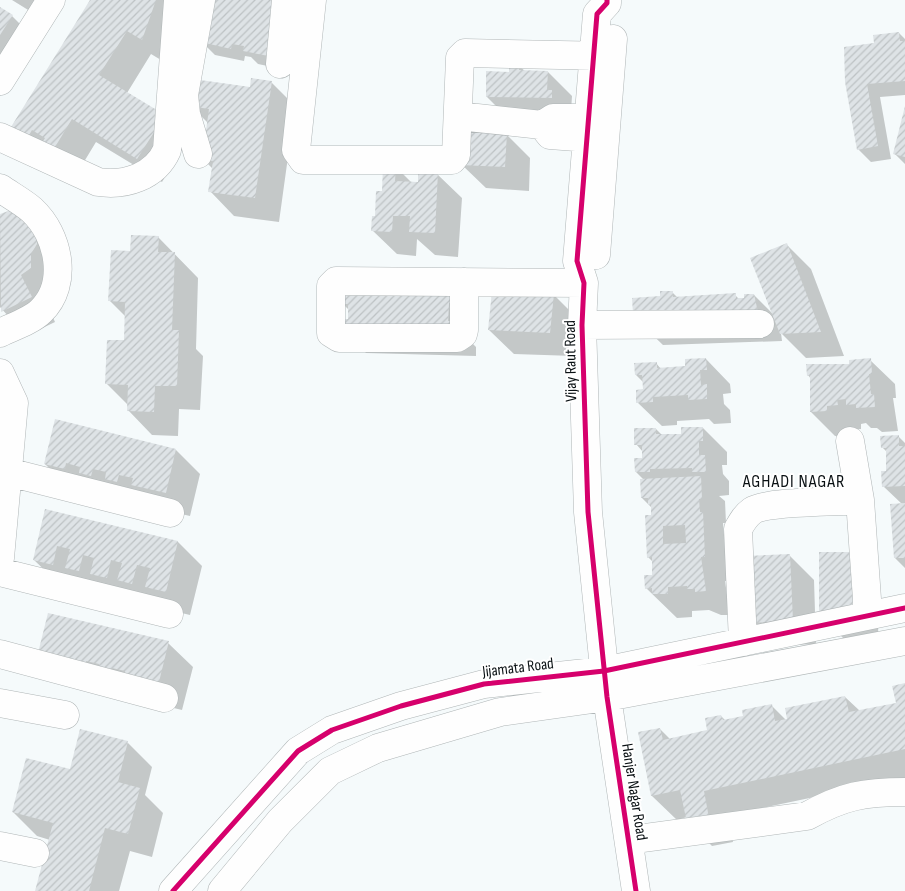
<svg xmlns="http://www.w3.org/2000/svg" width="905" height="891" font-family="'Sofia Sans Condensed',sans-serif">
<defs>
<pattern id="building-hatch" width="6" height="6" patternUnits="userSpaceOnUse" patternTransform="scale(1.25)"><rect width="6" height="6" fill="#dee3e6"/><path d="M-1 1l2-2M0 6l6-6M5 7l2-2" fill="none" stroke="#bdc2c4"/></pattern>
</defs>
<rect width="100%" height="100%" fill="#f5fafb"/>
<path fill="#0003" d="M12,0H59L46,21Z
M92,0H183L166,63L151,54L127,93L188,140L162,182L96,142L76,175L13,127Z
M267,0L287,70L258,64L251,57L245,56L244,61L215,55L202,42Z
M0,9L12,16L36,40L0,96Z
M899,33L905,39V95L880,97L891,159L871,162L858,149L846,81L875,45Z
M519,66L525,71L548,72L572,96L571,111L511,121L487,97Z
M271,82L295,106L279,222L234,216L210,191L213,169L203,159L208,123L191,106Z
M905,108V164L895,154Z
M506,134L530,158L529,191L486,188L461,164Z
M396,167L412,183H419L437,174L462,198L458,257L435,255L417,239L416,256L397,254L372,230L383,193Z
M11,211L52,240L45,300L55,322L26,336L0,307V216Z
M158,237L198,278L196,349L203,356L200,410L179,409L178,436L152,435L128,410V405L106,383L125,342L126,317L110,301L131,252Z
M787,245L811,269L844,356L806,358L781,333L782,341L663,345L638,321L662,298L672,292L678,298L735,295L740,300L754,295L774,315Z
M453,292L472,343L476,347V356L366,353L342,328L349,320V310L342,303Z
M554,295L578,319L574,356L514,354L489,330Z
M706,359L730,384L731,393L723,394L724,404L730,410L731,423L714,424L709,419L677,421V425L662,426L637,402L644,391V383L636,375L656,363L661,369L686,367Z
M870,360L895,384L896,398H893L898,431L882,432L877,428H871L866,423L861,424V429L851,430V435L835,436L811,412V379L808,375Z
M703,428L727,452V465H722L723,474L729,481V495L719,496L725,501L726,523H723L724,535L727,538L728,581H725L730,615H721L709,610L692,611V617L677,618L646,588L654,576L653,562L648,557L652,508L642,498L644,480L636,472L643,459V452L636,444L656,429L662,435H682Z
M898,436L905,443V568L895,558L902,504L883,486L888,472L887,452L882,447Z
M176,450L200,474L190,516L69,488L45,464Z
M46,511L178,542L202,566L190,615L59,584L34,560Z
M789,555L814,580L816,644L773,646L749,622Z
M879,578L878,639H844L820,615Z
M168,643L193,667L182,710L149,702L38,657Z
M905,684V778L728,815L733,842L712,846L688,822L687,817L677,820L652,796L660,729L670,739L709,731L721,716L726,721L744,717L771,705L786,720L845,697L860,711L897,704Z
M128,743L152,767L145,795L163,813L152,857L130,851L119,891H36L50,840L37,836L13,812L71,770Z"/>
<path fill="url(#building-hatch)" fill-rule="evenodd" d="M90,0H156L142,40L127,31L99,75L165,115L137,159L72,119L52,152L41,145L45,138L32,130L28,137L11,127Z
M209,0H275L274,57L243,51L244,46L232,44L231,49L201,42Z
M0,7L13,15L0,35Z
M899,32L900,41H905V81L867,84L878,146L857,150L845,82L844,47L874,43L873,35Z
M509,64H520L519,70L548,71L547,90H552V98L486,97V71L509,72Z
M251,78L272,81L255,198L208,192L213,161L202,159L209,109L189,106L193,79L250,87Z
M905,106V157L893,154Z
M462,131L507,133L505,167L460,165Z
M383,165L396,166L395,181L418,182V171L438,172L435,233L409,232L410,216H393L392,232L371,231L372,216H375L376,191H382Z
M11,210L37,233V244L31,254V268L21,275L32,297L1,312L0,214Z
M131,235L159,236L158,252H175L172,330H179L177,386H155L154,412L127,411L128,385L105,384L107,340H124L125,302L108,301L111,250L130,251Z
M787,243L821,332L780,334L750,258Z
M342,287L453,291V304L449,303L448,321H452V332L340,329L341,319H348V304H341Z
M492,291L554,294L550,333L488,330Z
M660,291H673V297L736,293V298H744V294H754L759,317L633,314L632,298L660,296Z
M706,358L707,370H700L701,385L707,384V399L688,400V395L653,397V402L636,403V390L643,389L642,375H635L634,363L657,362V368L685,366V359Z
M871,358L872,374H869L871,394H874L875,407L856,408V404L846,405V399L837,400L838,405L827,406V411L810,412V375L807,376L806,364H849V360Z
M55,419L176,449L166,493L131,485L133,478L119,475L117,482L105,479L106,472L93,469L91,476L79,473L80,467L66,463L65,469L44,464Z
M681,427H703V441H699V455H705L706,472H692V468L650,469V472H635L634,458H642V445H634V428H656V434H681Z
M899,435V446H905V486L882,487L881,471H886V448H881L880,436Z
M701,476L702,499H699L700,512H703L705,557H701L706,591L695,592V589H687V586L668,587V594H652V588L645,589L644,575H652V557L647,558L645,515H651V505H648V498H641L640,479ZM685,525L686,543L663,544V526Z
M905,503V558H894L890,504Z
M45,509L178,541L166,592L145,587L150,568L137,565L132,584L117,580L122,563L111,560L107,578L90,574L94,558L83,555L79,571L65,568L70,549L57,546L53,565L33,560Z
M819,552H855L854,616L819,615Z
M790,554L793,621L747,623L745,556Z
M48,613L169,641L158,686L124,678L125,671L112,668L110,675L97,672L99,664L86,661L84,668L37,657Z
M905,683V749L704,791L709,818L687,823L680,790L651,796L638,732L660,728L663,740L707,730L705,718L721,715L723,720L743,716L742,710L772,704L775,721L787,719L785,708L845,696L849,712L896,703L892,686Z
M80,729L128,741L118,782L140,788L128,834L105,828L89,891H35L53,823L12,812L26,758L70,769Z"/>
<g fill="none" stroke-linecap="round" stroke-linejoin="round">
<g stroke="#b0b6b7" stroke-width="29">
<path id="minor" d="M312,0L296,150L303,160H452L456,155L460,58L465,53L611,56
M607,0V3L597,14L577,261L584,283L582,325L588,512L607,697L636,891
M280,64L286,0
M0,81L51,0
M468,117L542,125
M588,118H553L542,125L550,135L603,139
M0,137L98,182C125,186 155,177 167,150L178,0
M198,154L186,114L184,95L201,0
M0,188C10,195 23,202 32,210C59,235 69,284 41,311C31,321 12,327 0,333
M596,255L613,39
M464,282V330L463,334L457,338H339L331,333V286L336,281L584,283
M582,325L760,324
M0,373L14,403L0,558
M850,441L860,500
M8,472L170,513
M0,572L169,614
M743,642L738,529C742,522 745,516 752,511C766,501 839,502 860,500L867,599L866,616
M0,654L164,698
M0,703L65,715
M629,840L807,816C843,796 864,792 905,792
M0,846L35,853
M173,891L298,751L332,730L401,706L484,684L604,671L905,608
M222,891L280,821L330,771L378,748L500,712L607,697L905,641"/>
</g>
<use href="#minor" stroke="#fefefe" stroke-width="28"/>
<g stroke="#fff" stroke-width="8">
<path id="cycleway" d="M607,0V3L597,14L577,261L584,283L582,325L588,512L607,697L636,891
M173,891L298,751L332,730L401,706L484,684L604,671L905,608"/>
</g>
<use href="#cycleway" stroke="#d6006c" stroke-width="5"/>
</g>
<g text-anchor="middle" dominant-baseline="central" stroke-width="4" stroke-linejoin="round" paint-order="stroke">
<g font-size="16" fill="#091013" stroke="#fff">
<text transform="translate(571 361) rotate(-91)">Vijay Raut Road</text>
<text transform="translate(518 668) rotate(-7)">Jijamata Road</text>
<text transform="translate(634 792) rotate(81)">Hanjer Nagar Road</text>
</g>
<g font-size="18" letter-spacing="1" fill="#091013" stroke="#fff">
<text x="794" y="481">AGHADI NAGAR</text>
</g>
</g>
</svg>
